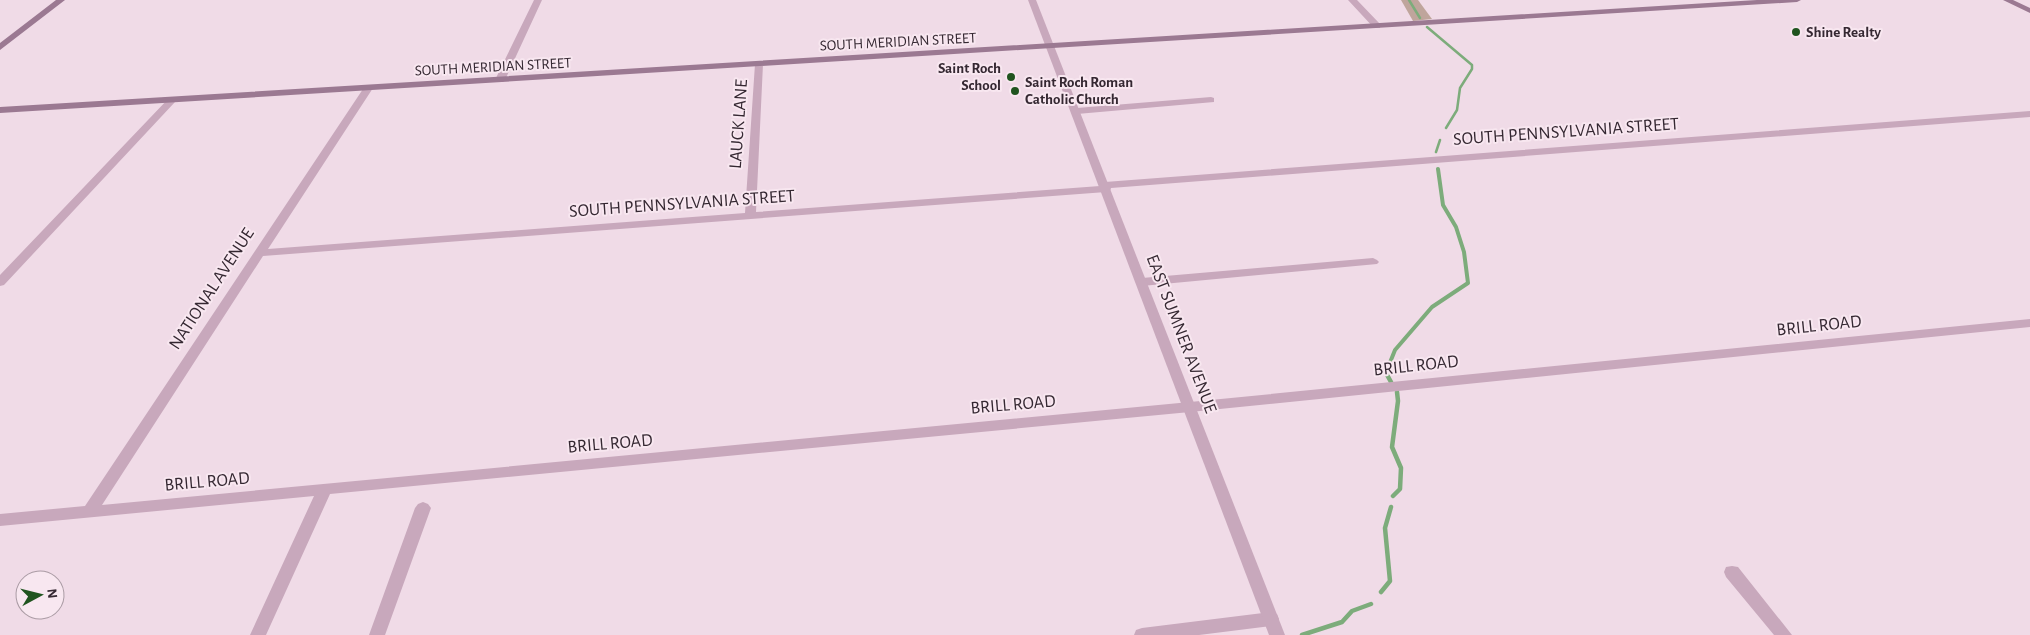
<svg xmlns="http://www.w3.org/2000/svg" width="2030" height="635" font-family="'Alegreya Sans',sans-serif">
<rect width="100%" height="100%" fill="#f0dbe7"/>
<path fill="#bfa59c" d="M1401,0H1418L1432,19L1413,21Z"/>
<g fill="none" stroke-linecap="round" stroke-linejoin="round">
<path stroke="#7dac7b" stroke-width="2.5" d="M1409,0L1420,18
M1427,27L1472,65V69L1460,88L1457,110L1446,128
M1436,152L1440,140"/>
<path stroke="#7dac7b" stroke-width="4" d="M1387,370L1395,350L1432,307L1468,283L1464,252L1456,227L1443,205L1438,169"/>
<path stroke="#7dac7b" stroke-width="4.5" d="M1387,369L1386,373L1391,382
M1393,496L1400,489L1401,468L1392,447L1398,401L1397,392
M1381,592L1390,581L1385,528L1391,507
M1302,635L1342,622L1352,611L1371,604"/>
<path fill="#c8a8bc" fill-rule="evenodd" d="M534,0H542L505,80L503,82H497L495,80Z
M1348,0H1357L1380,24V28H1374Z
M759,61L763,64L756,212L1100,186L1101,183L1105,182L2030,111V117L1111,188L1110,191L1106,192L263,256L102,505L1190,402L2030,319V327L1190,412L330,494L266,635H250L314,496L0,526V514L85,506L365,86L368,85L373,88L268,249L745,213L755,64Z
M172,97L177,100L175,102L4,285L0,286V275L169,98Z
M1211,97L1214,98V102L1077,114L1072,111L1077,108Z
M1373,258L1377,260L1379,262L1377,264L1142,286L1136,282L1142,278Z
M423,502L428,504L431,508L385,635H369L415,508L418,504Z
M1732,566L1738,567L1792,635H1774L1726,577L1724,572L1726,567Z
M1271,612L1277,614L1279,619L1277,624L1271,626L1199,635H1134L1136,630L1142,628Z"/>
<path fill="#c8a8bc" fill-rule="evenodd" d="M1028,0H1036L1285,635H1269Z"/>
<path fill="#9b7992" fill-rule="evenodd" d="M56,0H65L0,50V43Z
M1757,0H1801L1797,2L0,113V107Z
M2003,0H2013L2030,8V13Z"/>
</g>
<g fill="#20541f" stroke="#f8e7f0" stroke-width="2">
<circle cx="1796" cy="32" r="5"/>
<circle cx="1011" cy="77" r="5"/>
<circle cx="1015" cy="91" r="5"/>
</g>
<g text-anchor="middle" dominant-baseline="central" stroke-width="4" stroke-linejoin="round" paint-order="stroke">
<g font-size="15" font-weight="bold" fill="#352832" stroke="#f8e7f0" text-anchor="start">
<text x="1806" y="32">Shine Realty</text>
<text x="1001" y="68" text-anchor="end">Saint Roch<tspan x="1001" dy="17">School</tspan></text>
<text x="1025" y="82">Saint Roch Roman<tspan x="1025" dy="17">Catholic Church</tspan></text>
</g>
<g font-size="15" fill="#352832" stroke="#f8e7f0">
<text transform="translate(898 42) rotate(-3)">SOUTH MERIDIAN STREET</text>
<text transform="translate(493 67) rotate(-3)">SOUTH MERIDIAN STREET</text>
</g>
<g font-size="18" fill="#352832" stroke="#f8e7f0">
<text transform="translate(739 124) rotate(-86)">LAUCK LANE</text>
<text transform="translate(1566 132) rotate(-4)">SOUTH PENNSYLVANIA STREET</text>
<text transform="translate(682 204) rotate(-4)">SOUTH PENNSYLVANIA STREET</text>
<text transform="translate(212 289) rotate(-57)">NATIONAL AVENUE</text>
<text transform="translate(1819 326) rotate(-6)">BRILL ROAD</text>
<text transform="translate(1181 334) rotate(69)">EAST SUMNER AVENUE</text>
<text transform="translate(1416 366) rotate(-6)">BRILL ROAD</text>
<text transform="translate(1013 405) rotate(-5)">BRILL ROAD</text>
<text transform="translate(610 444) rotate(-5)">BRILL ROAD</text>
<text transform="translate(207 482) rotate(-5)">BRILL ROAD</text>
</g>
</g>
<g transform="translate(40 595) rotate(83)"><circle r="24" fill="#f8e7f0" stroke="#aa9ba4"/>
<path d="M0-4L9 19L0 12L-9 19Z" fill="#20541f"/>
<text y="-8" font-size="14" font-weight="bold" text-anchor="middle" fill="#352832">N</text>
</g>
</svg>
